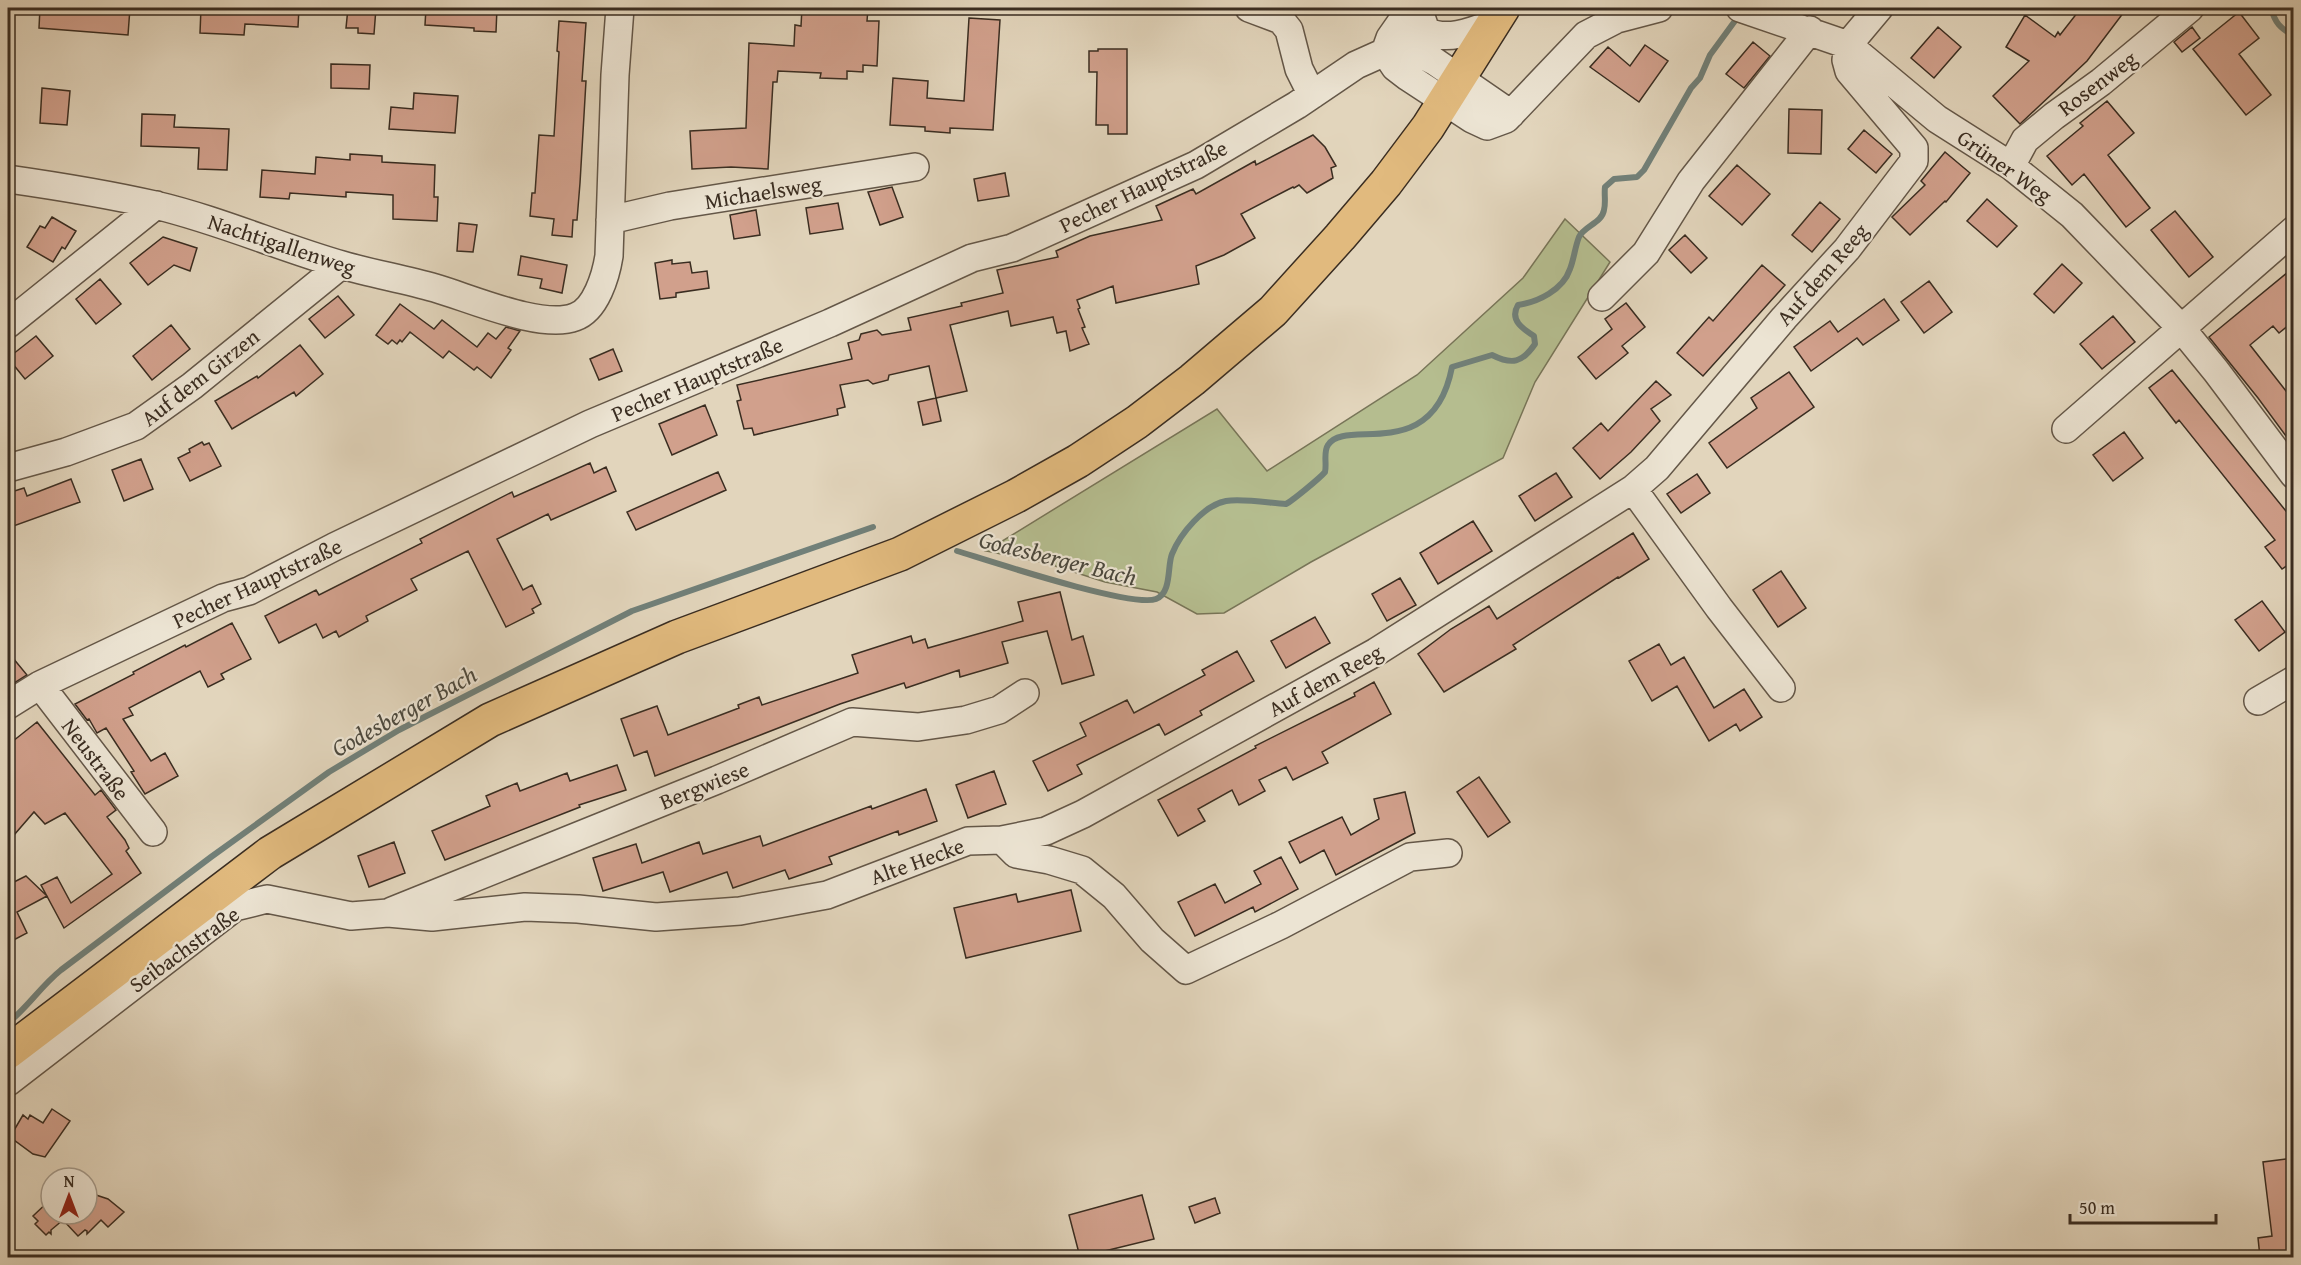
<svg xmlns="http://www.w3.org/2000/svg" width="2301" height="1265" font-family="'Gentium Book Plus',serif">
<rect width="100%" height="100%" fill="#e2d5bc"/>
<filter id="stains"><feTurbulence type="fractalNoise" baseFrequency=".00333" numOctaves="4"/><feColorMatrix values="0 0 0 0 .2 0 0 0 0 .09 0 0 0 0 .02 0 0 0 .5 -.17"/></filter>
<radialGradient id="worn" r=".72"><stop offset=".6" stop-color="#630" stop-opacity="0"/><stop offset="1" stop-color="#630" stop-opacity=".3"/></radialGradient>
<path fill="#b5bd8f" stroke="#787558" stroke-width="1.5" d="M1565,219L1610,262L1535,382L1503,458L1311,562L1224,613L1197,614L1157,592L1105,582L1046,563L986,551L1217,409L1267,471L1417,375L1523,278Z"/>
<g fill="none" stroke-linecap="round" stroke-linejoin="round">
<path stroke="#718079" stroke-width="6" d="M2271,8C2275,23 2280,28 2294,36
M2294,51L2290,60L2294,72
M957,551C990,561 1132,608 1156,599C1172,593 1167,566 1172,554C1180,534 1204,505 1226,501C1241,498 1270,503 1286,504C1292,501 1320,478 1325,472C1327,464 1323,452 1328,445C1345,417 1433,466 1452,367L1492,355C1512,365 1522,363 1535,344L1534,336C1523,329 1509,320 1518,305C1538,302 1563,290 1570,269C1574,259 1575,247 1579,237C1584,226 1602,223 1604,210C1606,203 1604,194 1605,187L1614,179L1637,177L1644,170L1691,88L1700,78L1710,55L1740,14
M8,1023C28,1007 41,986 61,970L211,857L329,772L399,730L632,611L873,527"/>
</g>
<path fill="#d1a08c" stroke="#3a2d21" stroke-width="1.5" d="M40,8H130L128,35L39,28Z
M201,8H299L298,27L245,24L244,35L200,33Z
M348,8H376L374,34L358,33V28H346Z
M426,8H497L496,32L474,31V28L425,25Z
M802,8L868,9L867,21H879L877,66L863,65V72L847,71V79L820,78L821,73L778,71L777,82H773L768,169L731,167L692,169L690,131L746,128L749,43L794,46L795,25L801,26Z
M2081,8H2127L2087,61L2020,124L1993,96L2029,61L2006,47L2025,15L2055,37L2058,32L2060,35Z
M2239,12L2259,38L2239,54L2271,95L2246,115L2193,49Z
M969,18L1000,20L993,130L950,128V133L925,131V127L890,125L893,78L928,81L927,98L964,101Z
M559,21L586,23L582,81H586L580,183L577,220H573L572,237L552,235L554,219L530,216L532,193H535L539,135L554,136L559,52L557,51Z
M1938,27L1961,47L1934,78L1911,58Z
M2192,27L2200,38L2182,52L2174,42Z
M1753,42L1770,56L1744,88L1726,74Z
M1645,45L1668,61L1639,102L1590,67L1608,47L1630,66Z
M1098,49H1127V134H1108V125H1096L1097,72H1089V51H1098Z
M331,64L370,65L369,89L331,88Z
M42,88L70,91L67,125L40,123Z
M414,93L458,96L455,133L389,129L391,107L413,109Z
M2107,101L2134,133L2108,155L2150,208L2126,227L2084,174L2072,185L2047,156L2083,126L2080,123Z
M1789,109L1822,110L1821,154L1788,153Z
M142,114L175,115L174,127L229,129L227,170L198,169L199,148L141,146Z
M1864,130L1892,154L1876,173L1848,149Z
M1313,135L1325,147L1336,166L1331,168L1333,178L1307,193L1299,185L1294,188L1293,187L1241,214L1255,238L1224,255L1196,266L1199,284L1116,303L1113,286L1077,300L1080,308L1078,309L1085,327L1082,328L1089,344L1070,351L1066,331L1057,333L1053,317L1011,326L1008,311L950,325L967,391L936,398L929,366L889,375L888,380L873,384L868,380L840,385L845,407L837,409L838,415L754,435L752,428L744,429L737,401L741,400L737,385L852,359L848,343L859,340L861,334L877,330L882,335L911,330L908,318L962,306L961,303L1003,293L997,270L1058,257L1056,251L1090,236L1162,220L1156,206L1193,189L1196,194L1255,161L1256,165Z
M1945,152L1970,173L1946,202L1945,201L1910,235L1892,217L1925,185L1921,181Z
M350,154L382,156V162L435,165L434,197H438L437,221L393,219V195L346,192V197L290,193L289,199L260,197L262,170L315,174L316,157L350,160Z
M1737,165L1770,194L1742,225L1709,196Z
M1005,173L1009,196L978,201L974,179Z
M892,187L903,217L880,225L868,192Z
M1987,199L2017,226L1997,247L1967,221Z
M1820,202L1840,219L1812,252L1792,235Z
M838,203L843,229L810,234L806,208Z
M756,210L760,235L734,239L730,215Z
M2175,211L2213,257L2189,277L2151,230Z
M52,217L76,231L65,249L62,247L53,262L27,247L40,226L45,228Z
M459,223L477,225L473,252L457,251Z
M1685,235L1707,258L1691,273L1669,250Z
M163,237L197,248L190,271L174,265L148,285L130,263Z
M521,256L567,265L562,293L540,288L542,279L518,275Z
M672,260V264L690,262L692,273L707,271L709,288L676,293V297L660,299L655,263Z
M2062,264L2082,283L2054,313L2034,294Z
M1762,265L1785,285L1703,376L1677,353L1709,317L1713,321Z
M2294,267V321L2279,333L2273,326L2250,345L2286,391L2294,386V447L2258,398L2209,337Z
M100,279L121,304L96,324L76,299Z
M1929,281L1952,312L1924,333L1901,302Z
M338,296L354,315L325,338L309,319Z
M1884,299L1899,320L1863,345L1857,338L1811,371L1794,347L1830,321L1838,332Z
M1626,303L1645,327L1622,346L1628,353L1596,379L1578,357L1612,329L1605,319Z
M400,304L434,329L442,320L477,347L488,333L496,339L506,327L520,331L508,348L511,350L491,378L477,367L474,370L449,351L443,358L410,332L402,342L400,340L397,344L392,340L388,344L376,335Z
M2113,316L2135,342L2102,369L2080,344Z
M171,325L190,349L152,380L133,356Z
M36,336L53,356L25,379L8,358Z
M300,345L323,374L296,396L294,392L232,429L215,401L257,376L258,378Z
M613,349L622,371L599,380L590,359Z
M2172,370L2294,521V561L2282,569L2265,547L2275,540L2179,420L2176,423L2149,388Z
M1789,372L1814,407L1727,468L1709,443L1757,408L1751,398Z
M1656,381L1671,395L1651,409L1660,421L1631,452L1600,479L1573,448L1601,423L1608,431Z
M936,398L941,421L923,425L918,402Z
M705,405L717,435L672,455L659,424Z
M2124,432L2143,458L2113,481L2093,455Z
M202,442L204,445L209,443L221,466L190,481L178,458L190,452L189,449Z
M141,459L153,489L124,501L112,470Z
M590,463L594,473L606,467L616,491L551,520L548,514L497,539L523,590L532,585L541,604L532,609L534,613L506,627L468,551L411,579L417,590L366,616L368,621L339,637L336,631L323,638L316,624L279,643L265,616L316,590L319,595L422,543L420,539L512,492L514,497Z
M718,472L726,490L636,530L627,512Z
M1556,473L1572,497L1535,521L1519,496Z
M1697,474L1710,493L1681,513L1667,494Z
M71,479L80,502L8,528V493L24,488L27,496Z
M1473,521L1492,551L1438,584L1420,553Z
M1633,533L1649,559L1619,578L1618,577L1513,645L1516,649L1444,692L1418,654L1451,629L1489,606L1497,619Z
M1781,571L1806,608L1778,627L1753,590Z
M1400,578L1416,605L1387,621L1372,594Z
M1060,592L1072,640L1083,636L1094,675L1062,684L1047,631L1002,642L1008,663L960,677L959,670L906,688L904,683L840,704L655,776L647,751L634,756L621,719L657,706L668,735L739,708L738,705L759,697L762,705L858,673L852,655L911,636L913,643L925,639L928,648L1023,621L1018,602Z
M2262,601L2285,632L2259,651L2235,620Z
M1315,617L1330,643L1286,668L1271,641Z
M232,623L251,659L221,674L224,679L208,687L200,671L129,708L133,715L123,719L151,761L165,753L178,776L145,794L131,772L134,771L106,728L97,733L89,719L87,720L75,704L134,674L133,672L185,645L186,647Z
M1659,644L1671,665L1684,657L1714,708L1744,689L1762,717L1740,731L1736,724L1709,741L1677,686L1652,701L1629,661Z
M1237,651L1254,681L1200,711L1202,715L1165,735L1159,724L1077,765L1082,774L1048,791L1033,761L1086,736L1080,723L1127,700L1134,713L1205,675L1202,670Z
M8,652L27,675L8,687Z
M1374,682L1391,714L1322,752L1328,763L1293,780L1286,767L1259,780L1265,791L1239,805L1232,790L1198,809L1205,821L1178,836L1158,800L1256,748L1255,746L1355,696L1354,693Z
M37,722L95,795L101,790L116,810L107,817L125,840L129,848L126,851L141,873L64,928L41,885L57,877L71,903L112,874L65,813L45,824L34,812L8,842V745Z
M617,765L626,790L579,805L580,807L445,860L432,831L490,806L486,796L517,783L520,791L567,773L570,781Z
M994,771L1006,804L968,818L956,785Z
M1479,777L1510,822L1488,837L1457,792Z
M926,789L937,821L899,835L898,831L829,857L832,864L789,879L785,870L733,888L727,872L670,892L663,872L603,891L593,858L636,844L642,863L699,842L703,854L760,836L763,846L871,806L872,809Z
M1405,792L1415,833L1336,875L1324,850L1300,863L1289,842L1342,817L1351,835L1379,819L1374,799Z
M394,842L405,873L369,887L358,856Z
M1281,857L1298,889L1255,912L1253,907L1195,936L1178,902L1215,884L1225,903L1261,884L1254,871Z
M26,876L47,896L17,912L27,933L8,943V885Z
M1071,890L1081,931L966,958L954,908L1016,894L1018,902Z
M52,1109L70,1121L45,1157L33,1154L10,1137L23,1115L28,1119L30,1115L43,1123Z
M2294,1158V1257H2260L2258,1238L2272,1236L2263,1162Z
M87,1192L108,1199L124,1212L108,1227L101,1220L87,1234V1231L85,1230L78,1236L63,1220L51,1230V1234L49,1232L46,1235L35,1224L38,1221L33,1216L51,1199V1214H87Z
M1142,1195L1154,1239L1080,1257L1069,1215Z
M1215,1198L1220,1213L1195,1223L1189,1207Z"/>
<g fill="none" stroke-linecap="round" stroke-linejoin="round">
<g stroke="#645748" stroke-width="30">
<path id="minor" d="M1249,8L1281,20L1289,30L1299,69L1312,95
M1418,8L1426,31C1447,42 1473,31 1494,23
M1740,8L1848,45L1937,119L2011,166L2072,215L2181,328L2216,371L2294,475
M1848,45L1879,8
M1385,52L1395,67L1408,77L1472,119L1487,126L1506,119L1586,35L1617,19L1659,8
M1385,52L1390,38L1411,8
M1395,52H1417L1434,61L1511,114
M2011,166L2025,140L2054,116L2101,82L2190,8
M8,179C57,186 107,194 155,205C219,220 279,247 342,265C373,274 404,279 435,288C470,298 542,330 575,317C596,310 606,275 609,256L615,75L620,8
M610,220L670,206L915,167
M1602,297L1646,253L1691,181L1810,30
M8,324L156,205
M2066,429L2294,230
M8,468L66,452L136,426L192,386L341,265
M1633,489L1719,608L1781,688
M40,685L153,832
M2258,701L2294,680
M8,705L40,685L223,598L249,591L334,547L590,424L830,323L972,258L1012,248L1196,165L1297,105L1356,65L1385,52L1437,36
M1002,840L1016,854L1049,860L1082,870L1114,896L1152,940L1186,970L1281,925L1410,857L1448,853
M392,911L717,780L852,722L918,727L966,720L999,710L1025,693
M8,1082L235,907L267,899L351,916L388,913L432,917L525,907L578,909L656,917L740,911L827,895L968,841L1002,840L1046,831L1083,814L1376,652L1633,489L1657,468L1784,318L1847,249L1914,161V148L1849,71L1846,60L1848,45"/>
</g>
<g stroke="#3a2d21" stroke-width="36">
<path id="major" d="M8,1052L270,853L490,720L677,637L900,554L1016,496L1078,461L1137,422L1192,380L1273,311L1340,237L1386,183L1428,127L1503,8"/>
</g>
<use href="#minor" stroke="#ece4d3" stroke-width="27"/>
<use href="#major" stroke="#e1ba7e" stroke-width="33"/>
</g>
<g text-anchor="middle" dominant-baseline="central" stroke-width="4.5" stroke-linejoin="round" paint-order="stroke">
<g font-size="22" fill="#3a2d21" stroke="#ece4d3">
<text transform="translate(2097 83) rotate(-37)">Rosenweg</text>
<text transform="translate(2005 166) rotate(35)">Grüner Weg</text>
<text transform="translate(1143 186) rotate(-26)">Pecher Hauptstraße</text>
<text transform="translate(763 192) rotate(-9)">Michaelsweg</text>
<text transform="translate(282 244) rotate(18)">Nachtigallenweg</text>
<text transform="translate(1822 274) rotate(-49)">Auf dem Reeg</text>
<text transform="translate(200 377) rotate(-38)">Auf dem Girzen</text>
<text transform="translate(697 379) rotate(-23)">Pecher Hauptstraße</text>
<text transform="translate(257 583) rotate(-25)">Pecher Hauptstraße</text>
<text transform="translate(1325 680) rotate(-29)">Auf dem Reeg</text>
<text transform="translate(96 759) rotate(53)">Neustraße</text>
<text transform="translate(704 785) rotate(-22)">Bergwiese</text>
<text transform="translate(917 861) rotate(-20)">Alte Hecke</text>
<text transform="translate(184 949) rotate(-36)">Seibachstraße</text>
</g>
<g font-size="24" font-style="italic" fill="#4c493e" stroke="#ece4d3">
<text transform="translate(1058 558) rotate(14)">Godesberger Bach</text>
<text transform="translate(404 711) rotate(-29)">Godesberger Bach</text>
</g>
</g>
<rect width="2301" height="1265" fill="none" stroke="#e2d5bc" stroke-width="30"/>
<rect x="9" y="9" width="2283" height="1247" fill="none" stroke="#3a2d21" stroke-width="3"/>
<rect x="15" y="15" width="2271" height="1235" fill="none" stroke="#3a2d21" stroke-width="1.5"/>
<g transform="translate(69 1196)"><circle r="28" fill="#ece4d3" stroke="#a59b8c" stroke-width="1.5"/>
<path d="M0-4.5L10 22L0 15L-10 22Z" fill="#8f2418"/>
<text y="-9" font-size="16" font-weight="bold" text-anchor="middle" fill="#3a2d21">N</text>
</g>
<path d="M2070 1214v9h146v-9" fill="none" stroke="#3a2d21" stroke-width="3"/>
<text x="2079" y="1214" font-size="18" fill="#3a2d21" stroke="#ece4d3" stroke-width="4.5" paint-order="stroke">50 m</text>
<rect width="100%" height="100%" filter="url(#stains)"/>
<rect width="100%" height="100%" fill="url(#worn)"/>
</svg>
